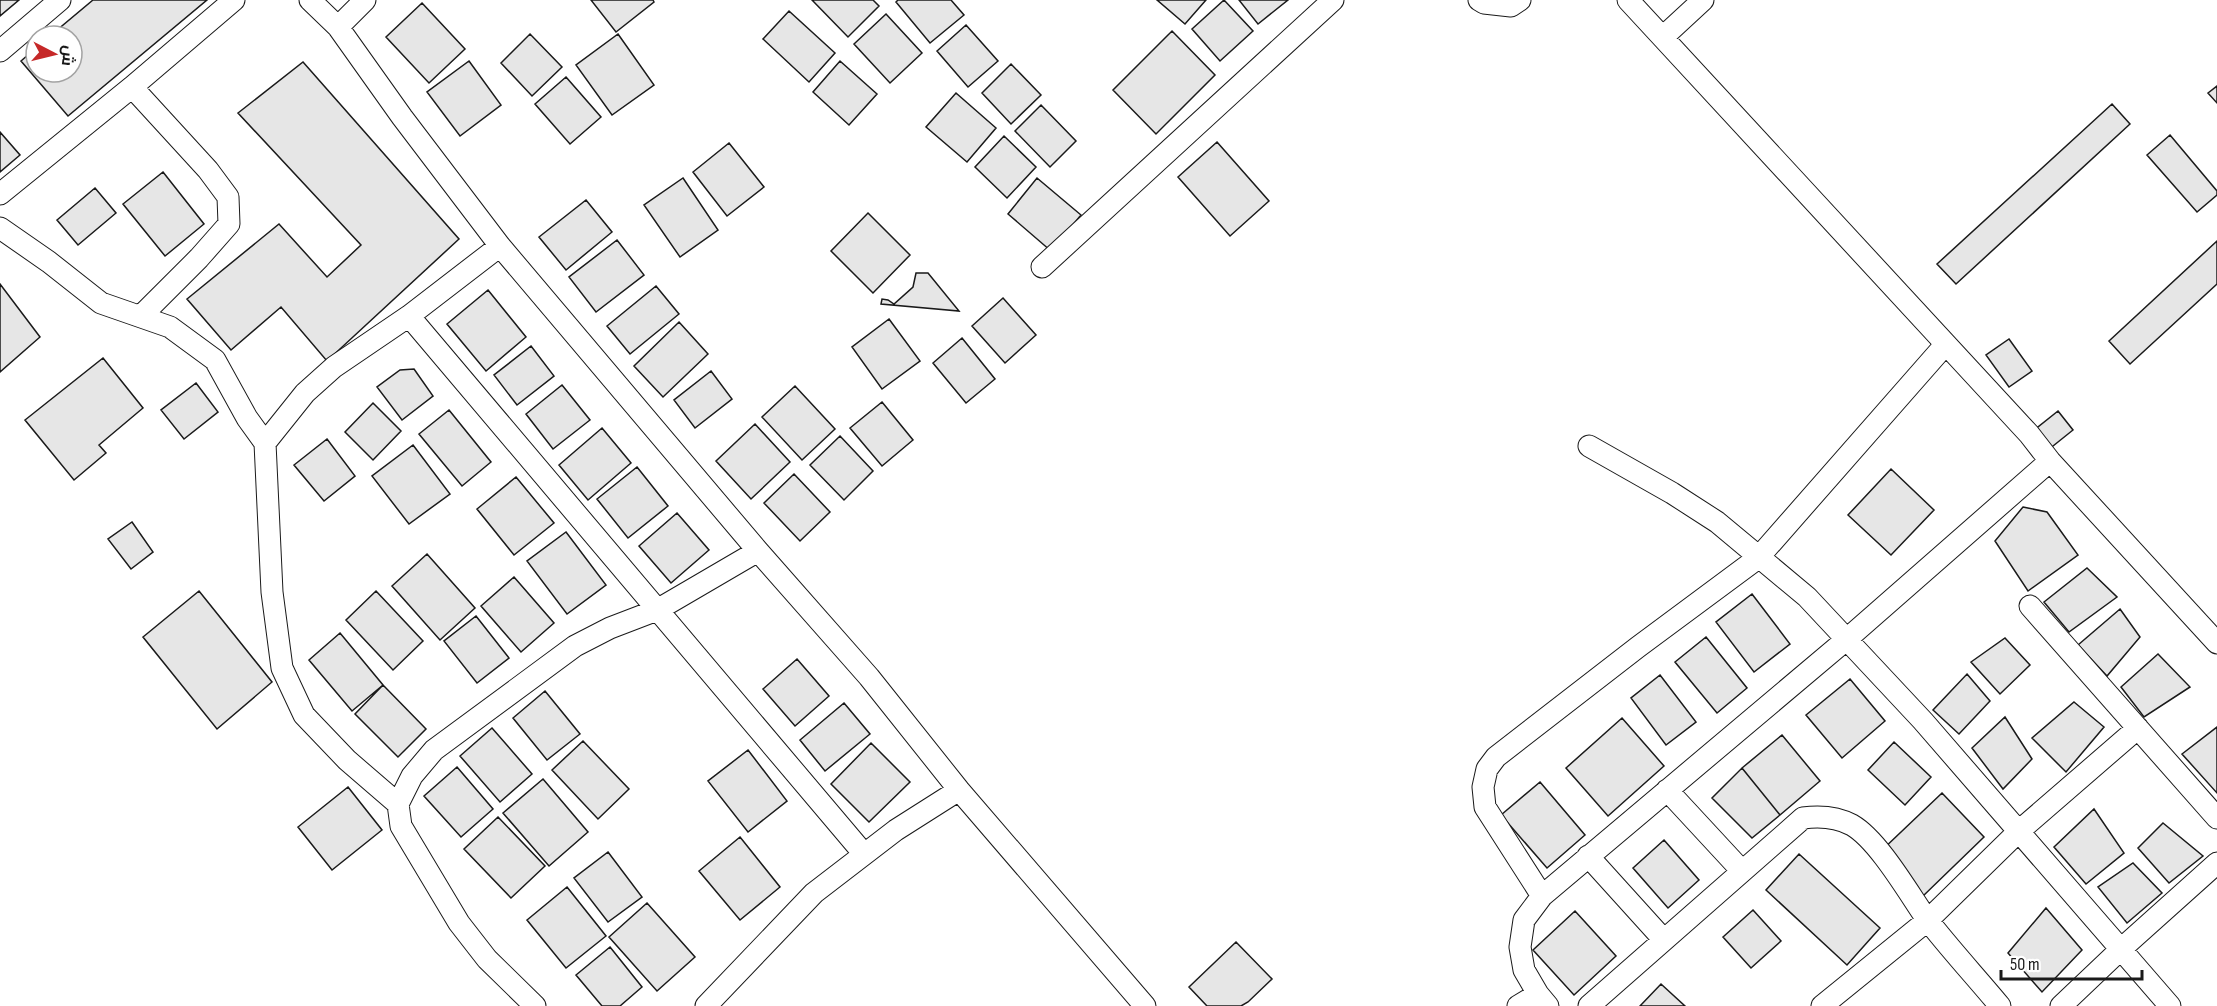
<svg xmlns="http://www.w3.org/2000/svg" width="2217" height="1006" font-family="'Sofia Sans Condensed',Cairo,sans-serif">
<rect width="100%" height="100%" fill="#fff"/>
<path fill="#e6e6e6" stroke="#1a1a1a" stroke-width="1.5" d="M0,0H19L0,16Z
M93,0H207L68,116L21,61L36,48V72H72V36H50Z
M591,0H653L654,2L616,32Z
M812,0H873L879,6L848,37Z
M898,0H951L964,15L930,43L896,2Z
M1157,0H1206L1185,24Z
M1224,0L1253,31L1220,61L1192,29Z
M1239,0H1288L1258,24Z
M422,3L465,49L429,83L386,37Z
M789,11L835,53L809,82L763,39Z
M886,14L922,53L890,83L854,44Z
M966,25L998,61L968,87L937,51Z
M1172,31L1215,75L1156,134L1113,90Z
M530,34L562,67L532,96L501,63Z
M618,34L654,85L612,115L576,65Z
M469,61L501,105L460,136L427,92Z
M840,61L877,94L849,125L813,92Z
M303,62L459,239L327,361L281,307L231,350L187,299L279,224L327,277L361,245L238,113Z
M1011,64L1041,95L1011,124L982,93Z
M566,77L601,117L570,144L535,104Z
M2217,86V103L2208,93Z
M956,93L996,128L967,162L926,127Z
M2112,104L2130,124L1956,284L1937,264Z
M1041,105L1076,141L1050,167L1015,131Z
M0,132L20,155L0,172Z
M2170,135L2217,191V195L2197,212L2147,155Z
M1004,136L1036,167L1007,198L975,167Z
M1217,142L1269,201L1230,236L1178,177Z
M729,143L764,187L727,216L693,172Z
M163,172L204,224L165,256L123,204Z
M683,178L718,230L680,257L644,205Z
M1037,178L1081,215L1051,251L1008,214Z
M95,188L116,213L78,245L57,220Z
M586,200L612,232L566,270L539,237Z
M868,213L910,255L873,293L831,251Z
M617,240L644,275L596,312L569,277Z
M2217,241V284L2130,364L2109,341Z
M916,273H928L959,311L881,304L882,299L888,300L894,304L913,287Z
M0,284L40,337L0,372Z
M656,286L679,314L630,354L607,326Z
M488,290L526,337L486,371L447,324Z
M1003,298L1036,335L1005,363L972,326Z
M889,319L920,361L882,389L852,347Z
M679,322L708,354L663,397L634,366Z
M962,338L995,379L966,403L933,363Z
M2009,339L2032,371L2009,387L1986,355Z
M531,346L554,376L517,405L494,375Z
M103,358L143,408L99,445L106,453L74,480L25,420Z
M414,369L433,396L402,420L377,387L400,370Z
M711,371L732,399L695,428L674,400Z
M196,383L218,412L184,439L161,410Z
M562,385L590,420L553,449L526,414Z
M795,386L835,429L802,460L762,417Z
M882,402L913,440L882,466L850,428Z
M373,403L401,431L373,460L345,432Z
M449,410L491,462L462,486L419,434Z
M2058,411L2073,430L2048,450L2033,431Z
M755,424L790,462L751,499L716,461Z
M602,428L631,463L588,500L559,465Z
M840,436L873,471L844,500L810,465Z
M327,439L355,476L324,501L294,465Z
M413,445L450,494L409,524L372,476Z
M637,467L668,506L628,538L597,499Z
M1891,469L1934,510L1891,555L1848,515Z
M794,474L830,512L800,541L764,503Z
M516,477L554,523L514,555L477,509Z
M2023,507L2047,512L2078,555L2028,591L1995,541Z
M677,513L709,550L671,583L639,546Z
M132,522L153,552L131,569L108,539Z
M566,532L606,585L567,614L527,561Z
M427,554L475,608L440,640L392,586Z
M2087,568L2117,597L2069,632L2044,602Z
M514,577L554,623L521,652L481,606Z
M199,591L272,682L217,729L143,637Z
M376,591L423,641L393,670L346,620Z
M1752,594L1790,644L1754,672L1716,622Z
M2120,609L2140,637L2107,676L2078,645Z
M476,616L509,658L477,683L444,641Z
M340,633L383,685L352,711L309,660Z
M1706,637L1747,688L1717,713L1675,662Z
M2005,638L2030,665L2000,694L1971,662Z
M2158,654L2190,687L2144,717L2121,687Z
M797,659L829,696L795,726L763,689Z
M1967,674L1990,701L1959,734L1933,710Z
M1660,675L1696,722L1666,745L1631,698Z
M1850,679L1885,721L1842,758L1806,715Z
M383,685L426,729L398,757L355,714Z
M545,691L580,734L547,760L513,718Z
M2074,702L2104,727L2066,772L2032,738Z
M844,703L870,734L825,771L800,740Z
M2005,717L2032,759L2003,789L1972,748Z
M1622,718L1664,766L1608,816L1566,768Z
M2217,727V793L2182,754Z
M492,728L532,774L500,802L460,756Z
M1782,735L1820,781L1780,815L1742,768Z
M583,741L629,789L598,819L552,770Z
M1894,742L1931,777L1905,805L1868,770Z
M871,743L910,782L869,822L831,784Z
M748,750L787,801L748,832L708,781Z
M457,767L493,809L461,837L424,796Z
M1742,768L1780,815L1752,838L1712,798Z
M543,779L588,832L549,866L503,813Z
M1540,782L1585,835L1547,868L1501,815Z
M348,787L382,830L332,870L298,827Z
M1942,793L1984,837L1922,897L1880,852Z
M2094,809L2124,853L2086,884L2054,847Z
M498,817L545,866L511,898L464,849Z
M2163,823L2203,856L2169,883L2138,848Z
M740,837L780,887L740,920L699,871Z
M1664,840L1699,880L1668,908L1633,868Z
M608,852L642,897L608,922L574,878Z
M1799,854L1880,928L1847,965L1766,890Z
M2133,863L2162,893L2127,923L2098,887Z
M567,887L606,936L566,968L527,920Z
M647,903L695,957L657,991L609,937Z
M2046,908L2082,950L2042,992L2008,953Z
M1753,910L1781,941L1751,968L1723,937Z
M1575,911L1616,956L1574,995L1533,950Z
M1236,942L1272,979L1248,1002L1241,1006H1207L1189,987Z
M610,947L642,987L620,1006H602L576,975Z
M1661,984L1685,1006H1640Z"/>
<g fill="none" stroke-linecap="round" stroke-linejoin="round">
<g stroke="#1a1a1a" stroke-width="23">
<path id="minor" d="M310,0L338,27
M365,0L338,27L402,117L500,246L758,551L869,677L959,790L1145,1006
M1479,0L1484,3L1511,6L1520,0
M1628,0L2029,434L2050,461L2217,643
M1663,37L1703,0
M0,51L60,0
M132,87L208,170L228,197L229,224L199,258L141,316
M0,194L132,87L234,0
M0,228L49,262L101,303L170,327L215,360L247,418L265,443L272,592L282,668L304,715L347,760L398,804
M1042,267L1333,0
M409,316L864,854
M265,443L305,393L334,367L409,316L500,246
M1589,446L1672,493L1717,522L1807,597L1923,721L2170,1006
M2030,606L2217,818
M1667,790L1742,871
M1588,856L1664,940
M1542,896L1485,807L1483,787L1487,769L1496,757L1638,647L1758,558L1945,345
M535,1006L487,959L459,923L401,826L398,804L412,776L434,750L575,646L610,628L657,610L758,551
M706,1006L814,893L896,830L959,790
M1518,1006L1538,994
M1548,1006L1538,994L1524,970L1520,947L1524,920L1542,896L1847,639L2050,461
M1589,1006L1803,818C1818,816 1837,817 1852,825C1878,840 1908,892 1926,918C1949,948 1976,977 2000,1006
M1822,1006L1928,920L2019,831L2138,728
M2061,1006L2120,950L2217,863"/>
</g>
<use href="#minor" stroke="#fff" stroke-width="21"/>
</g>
<g transform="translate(54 54) rotate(97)"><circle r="28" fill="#ffffff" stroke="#a3a3a3" stroke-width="1.5"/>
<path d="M0-4.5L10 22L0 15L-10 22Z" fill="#c62828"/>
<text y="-9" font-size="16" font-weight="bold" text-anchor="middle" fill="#1a1a1a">ش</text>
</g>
<path d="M2001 970v9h141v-9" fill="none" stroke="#1a1a1a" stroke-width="3"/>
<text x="2010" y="970" font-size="18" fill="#1a1a1a" stroke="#ffffff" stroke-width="4.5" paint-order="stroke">50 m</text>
</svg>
